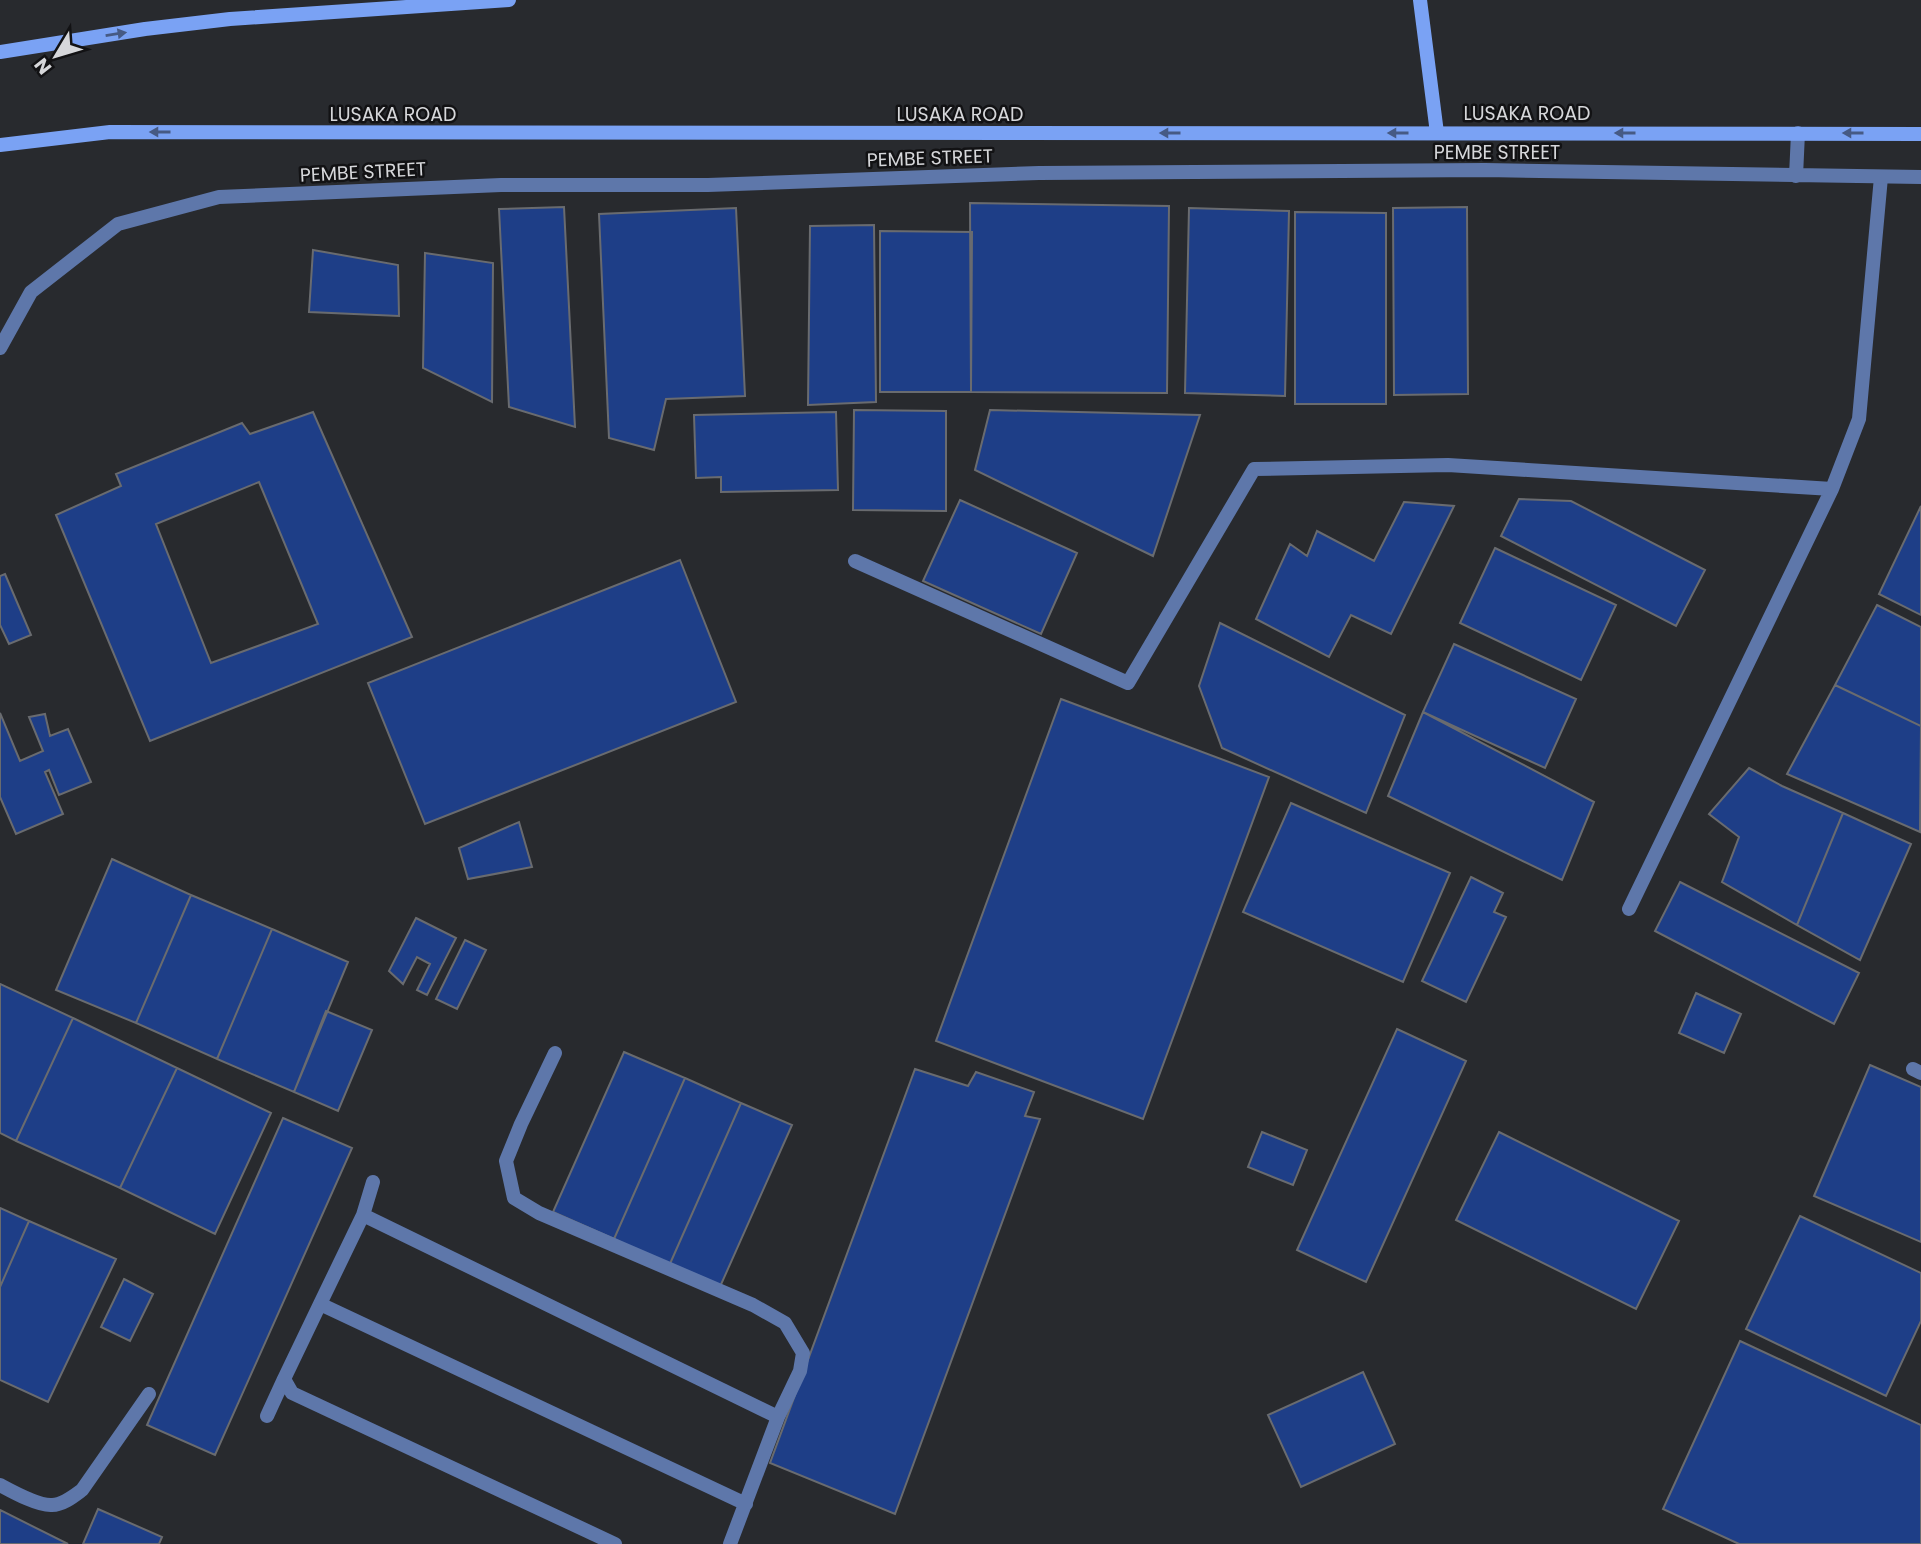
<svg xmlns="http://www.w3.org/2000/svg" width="1921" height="1544" font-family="Poppins,sans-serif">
<rect width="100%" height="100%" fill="#282a2e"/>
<path fill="#1e3e87" stroke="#696b6f" stroke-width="2" fill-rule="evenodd" d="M970,203L1169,206L1167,393L971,392Z
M564,207L575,427L509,407L499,209Z
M1467,207L1468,394L1394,395L1393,208Z
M736,208L745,396L666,399L654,450L609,438L599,214Z
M1189,208L1289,211L1285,396L1185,393Z
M1295,212L1386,213V404H1295Z
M874,225L876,402L808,405L810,226Z
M880,231L972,232L971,392H880Z
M313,250L398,265L399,316L309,312Z
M425,253L493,263L492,402L423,368Z
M854,410L946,411V511L853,510Z
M990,410L1200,415L1153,556L975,470Z
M313,412L412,637L150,741L56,515L121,486L116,474L242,423L250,434ZM259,482L318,624L211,663L156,524Z
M836,412L838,490L721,492V477L696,478L694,415Z
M1519,499L1571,501L1705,570L1676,626L1501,536Z
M960,500L1077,553L1041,634L923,581Z
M1404,502L1454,506L1391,634L1351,615L1329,657L1256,619L1290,544L1307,556L1317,531L1374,561Z
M1921,506V615L1879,594Z
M1495,548L1616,605L1581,680L1460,623Z
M680,560L736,702L425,824L368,683Z
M5,574L31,635L9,644L0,625V576Z
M1877,605L1921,627V726L1835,685Z
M1220,623L1405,715L1366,813L1222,748L1199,686Z
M1454,644L1576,699L1545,768L1423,712Z
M1835,685L1921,726L1920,832L1787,774Z
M1061,699L1269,777L1143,1119L936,1041Z
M1423,712L1594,802L1562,880L1388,796Z
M0,713L20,761L43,751L29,717L45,714L50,736L68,729L91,782L59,795L49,770L45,772L63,814L16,834L0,797Z
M1749,768L1782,786L1843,813L1797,925L1722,882L1739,837L1709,814Z
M1291,803L1450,873L1403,982L1243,912Z
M1843,813L1911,844L1860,960L1797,925Z
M519,822L532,867L468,879L459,848Z
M112,859L191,895L136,1023L56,990Z
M1471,877L1503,893L1494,912L1506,917L1466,1002L1422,981Z
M1680,882L1859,973L1834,1024L1655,931Z
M191,895L272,929L217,1059L136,1023Z
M416,918L456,938L427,995L417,990L430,964L417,957L403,984L389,971Z
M272,929L348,962L294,1092L217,1059Z
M465,940L486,950L457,1009L436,999Z
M0,984L73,1018L16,1141L0,1133Z
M1696,993L1741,1014L1724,1053L1679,1033Z
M326,1011L372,1030L338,1111L294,1092Z
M73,1018L177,1068L120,1188L16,1141Z
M1397,1029L1466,1061L1366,1282L1297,1250Z
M624,1052L685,1078L614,1239L553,1212Z
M1870,1065L1921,1087V1242L1814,1196Z
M177,1068L271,1113L215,1234L120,1188Z
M915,1069L968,1086L976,1072L1034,1092L1025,1116L1040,1119L895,1514L770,1463Z
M685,1078L741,1103L669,1266L614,1239Z
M741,1103L792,1125L719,1289L669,1266Z
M283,1118L352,1148L215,1455L147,1425Z
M1262,1132L1307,1150L1293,1185L1248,1167Z
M1499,1132L1679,1221L1636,1309L1456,1220Z
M0,1208L29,1221L0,1287Z
M1800,1216L1921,1273V1321L1886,1396L1746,1329Z
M29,1221L116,1259L48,1402L0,1380V1287Z
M124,1279L153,1294L130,1341L101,1327Z
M1740,1341L1921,1425V1544H1739L1663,1509Z
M1363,1372L1395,1444L1301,1487L1268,1415Z
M98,1509L162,1537L159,1544H83Z
M0,1510L68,1544H0Z"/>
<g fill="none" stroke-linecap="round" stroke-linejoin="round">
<path stroke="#5e77aa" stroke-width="14" d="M855,561L1128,683L1254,469L1448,465L1832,489L1859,419L1881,177
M1629,909L1832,489
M555,1053L521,1124L506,1161L514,1198L539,1213L753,1305L785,1323L803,1353L800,1371L778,1417L730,1544
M1913,1069L1921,1073
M363,1215L373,1182
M320,1304L363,1215L778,1417
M267,1416L284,1379
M0,1485C13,1492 38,1506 52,1505C63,1505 74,1496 82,1490L149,1394
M615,1544L292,1393L284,1379L320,1304L746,1504"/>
<path stroke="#5e77aa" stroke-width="14" d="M1796,176L1798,133
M0,348L31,292L118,224L219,197L501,185H708L1039,173L1485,170L1921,177"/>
<path stroke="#7aa2f4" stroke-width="14" d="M1420,0L1437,133
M0,52L145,29L230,19L509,0
M0,145L110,132L1921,134"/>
</g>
<defs><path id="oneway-solid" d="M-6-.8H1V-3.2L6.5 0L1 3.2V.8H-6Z" transform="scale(1.75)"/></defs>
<g fill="#465a84">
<use href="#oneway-solid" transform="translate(116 34) rotate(-9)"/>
<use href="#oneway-solid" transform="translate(160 132) rotate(-180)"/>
<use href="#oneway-solid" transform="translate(1170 133) rotate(180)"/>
<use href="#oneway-solid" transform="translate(1398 133) rotate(180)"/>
<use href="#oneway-solid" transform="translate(1625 133) rotate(-180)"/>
<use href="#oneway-solid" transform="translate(1853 133) rotate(-180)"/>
</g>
<g text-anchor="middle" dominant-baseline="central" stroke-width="5" stroke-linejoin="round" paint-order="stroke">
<g font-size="19" fill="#d6d7da" stroke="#121214">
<text x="1527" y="113">LUSAKA ROAD</text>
<text x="393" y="114">LUSAKA ROAD</text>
<text x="960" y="114">LUSAKA ROAD</text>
<text x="1497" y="152">PEMBE STREET</text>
<text transform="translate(930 158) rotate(-2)">PEMBE STREET</text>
<text transform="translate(363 172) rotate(-3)">PEMBE STREET</text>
</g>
</g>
<g transform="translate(56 56) rotate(232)" stroke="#121214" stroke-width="5" paint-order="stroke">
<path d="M0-5L12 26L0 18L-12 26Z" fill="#d6d7da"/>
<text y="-10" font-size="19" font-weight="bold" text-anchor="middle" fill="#d6d7da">N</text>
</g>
</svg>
